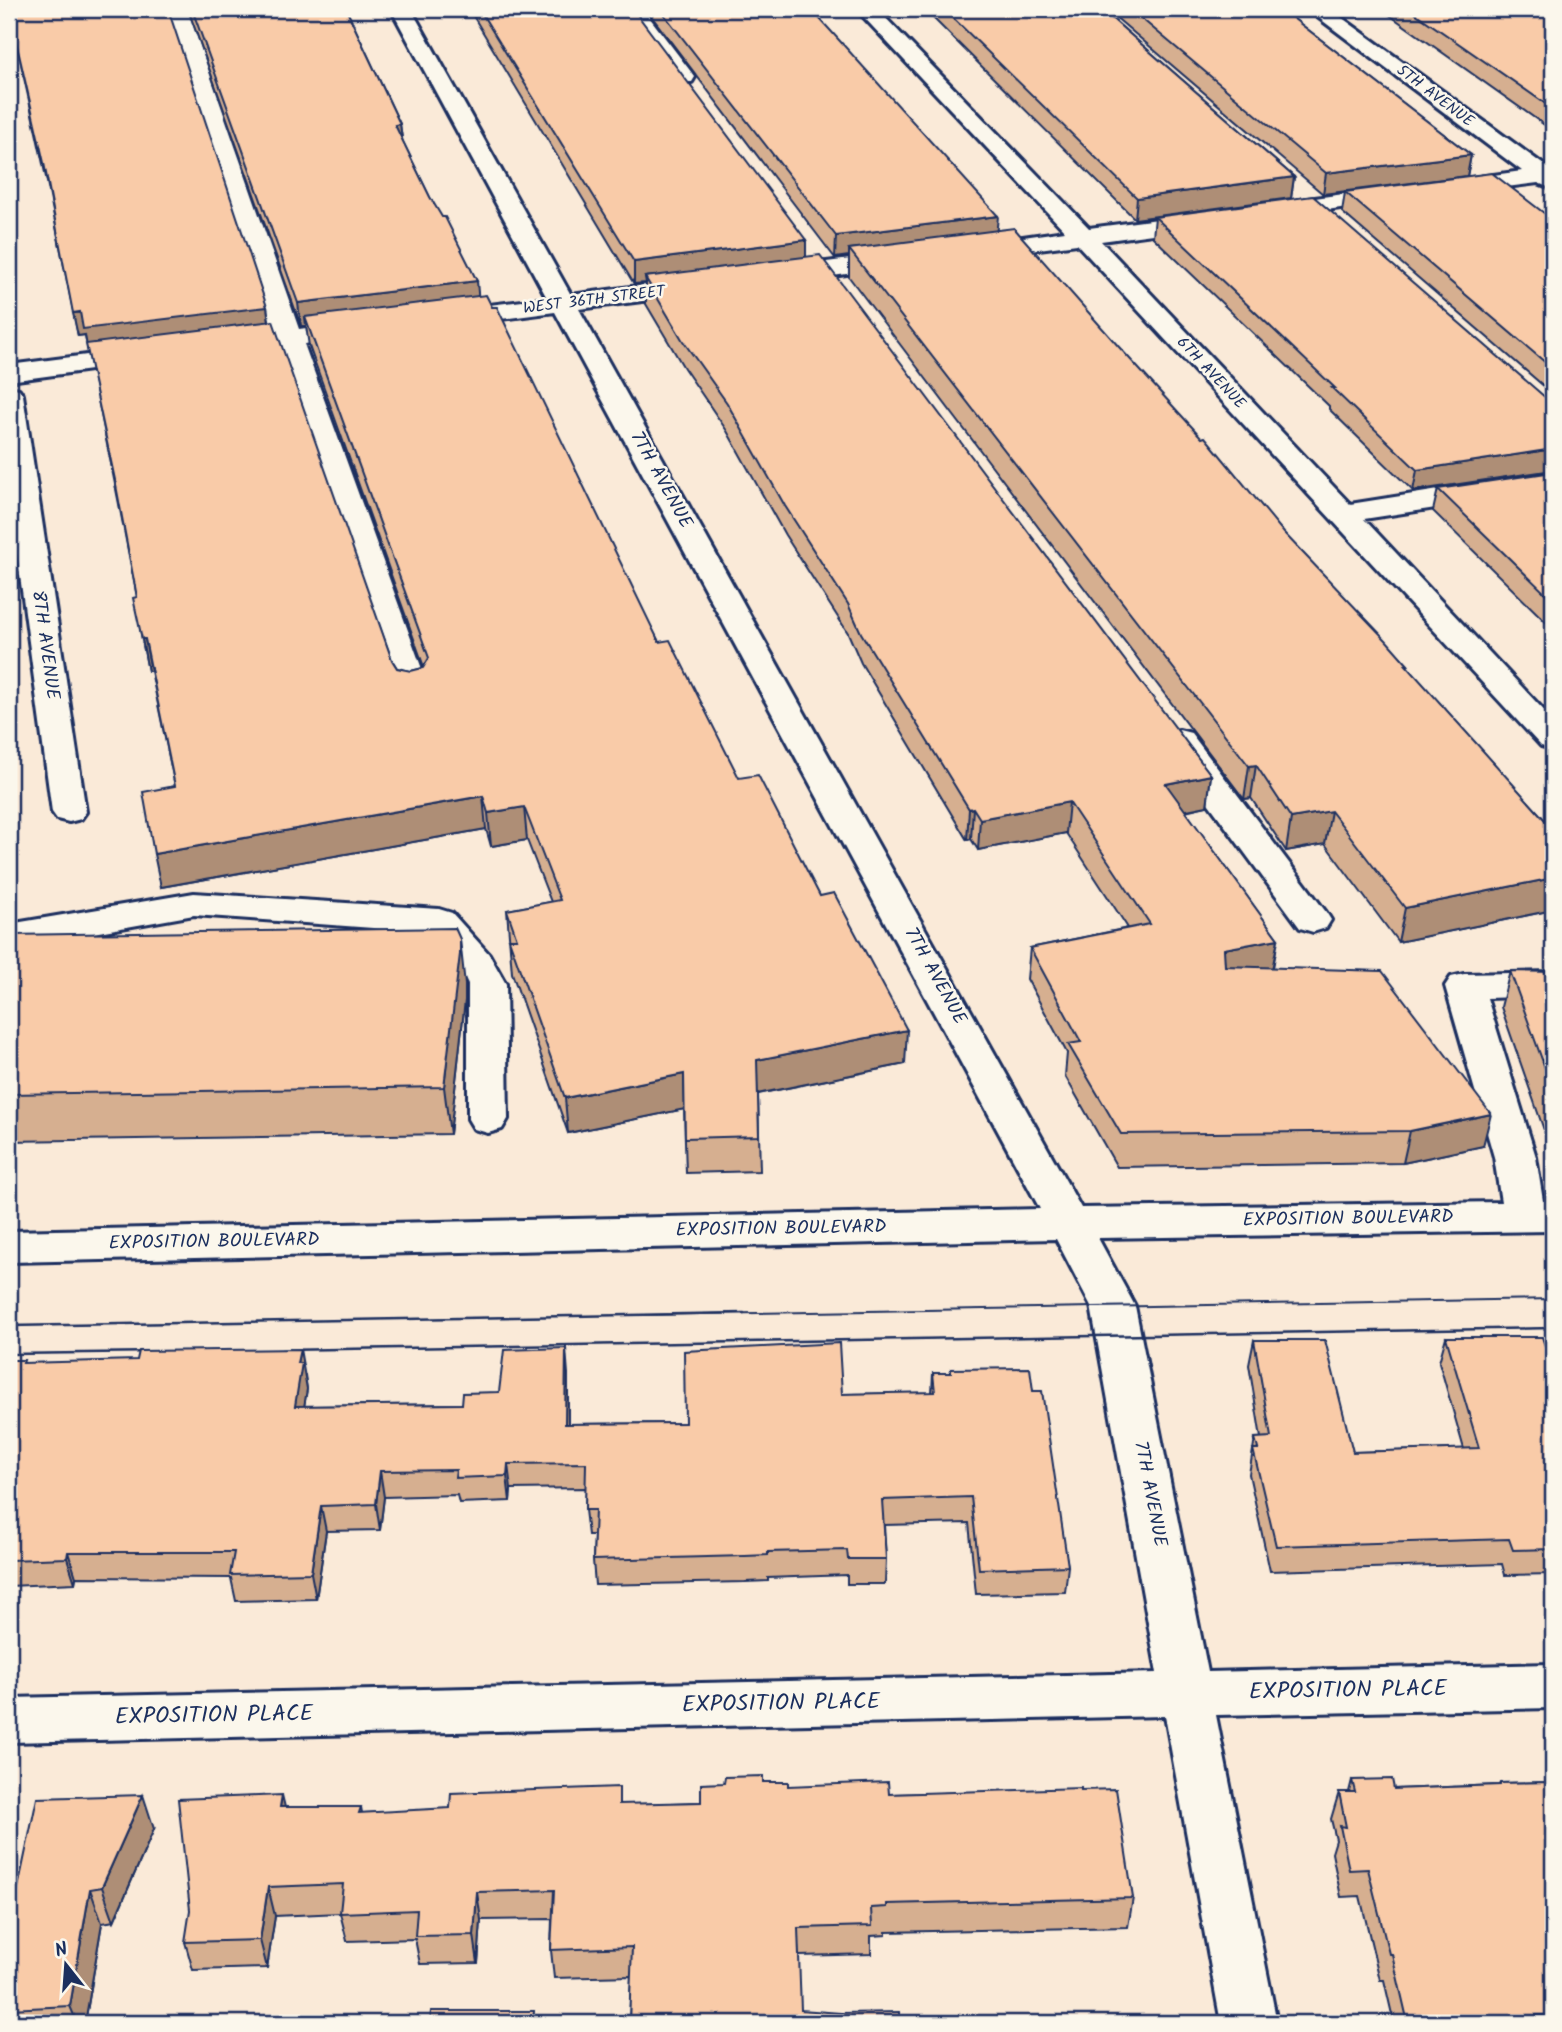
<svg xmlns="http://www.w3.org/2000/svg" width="1562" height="2032" font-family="Kalam,sans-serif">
<rect width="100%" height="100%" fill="#faead8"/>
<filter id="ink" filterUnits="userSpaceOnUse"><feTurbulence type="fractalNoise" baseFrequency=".0143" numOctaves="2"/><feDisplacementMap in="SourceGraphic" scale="14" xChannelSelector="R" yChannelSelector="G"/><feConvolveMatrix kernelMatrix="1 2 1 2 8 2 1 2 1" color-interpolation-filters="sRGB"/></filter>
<g filter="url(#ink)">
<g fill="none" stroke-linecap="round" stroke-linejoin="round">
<g stroke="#1b2f5e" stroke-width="6">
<path id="minor" d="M167,9H187L299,329L357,321L366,323L370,329L366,335L304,344L430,691L426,698L414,701L402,698L398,691L279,347L226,354L217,352L213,346L217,340L274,332Z
M391,9H411L571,295L698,278L707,281L711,286L707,291L698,294L579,309L1081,1208L1501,1202L1494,1157L1445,986L1451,977L1464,974L1553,972V996L1487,998L1536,1157L1543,1201H1553V1231L1098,1238L1135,1306L1208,1672L1553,1664V1708L1216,1715L1277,2023H1221L1165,1716L9,1742V1698L1157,1673L1091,1306L1056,1239L9,1262V1231L1040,1209L555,312L448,326L439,324L435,318L439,312L448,310L547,298Z
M623,9H643L695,77L692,82H676Z
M856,9H877L1089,228L1204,213L1213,215L1216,220L1213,225L1204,227L1101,241L1350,504L1553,472V490L1364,519L1553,720V749L1541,746L1077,244L976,257L967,255L964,250L967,245L1065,231Z
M1307,9H1330L1548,168L1553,167V189L1538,183L1451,194L1443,192L1439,187L1443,182L1522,171Z
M1395,187L1403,189L1407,194L1403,199L1271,218L1263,216L1259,211L1263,206L1271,204Z
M899,253L908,255L911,260L908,265L778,284L769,281L765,276L769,271L778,268Z
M142,348L151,350L155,356L151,362L9,381V365Z
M9,387L19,389L23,395L86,812L81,819L69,822L57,819L52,812L9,494Z
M1179,730L1191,733L1326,912L1331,920L1326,928L1313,932L1300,928L1162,740L1167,733Z
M194,893L439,909L452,913L489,954L506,984L508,1119L502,1129L488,1133L474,1129L468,1119V984L460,967L428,932L194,915L9,948V924Z"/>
</g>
<use href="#minor" fill="#fbf7ec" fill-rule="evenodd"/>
<path stroke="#1b2f5e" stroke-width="2" d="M644,1315L1553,1299"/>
<path stroke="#1b2f5e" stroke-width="2.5" d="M9,1326L744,1313
M282,1350L1553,1328
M9,1354L159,1352"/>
</g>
<path fill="#d6af90" stroke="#1b2f5e" stroke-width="2" d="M188,9H346L400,124L402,140L478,296L659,642L905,1064L758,1094L760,1171L686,1173L684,1109L568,1133L512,973L507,910L551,902L527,840L491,846L486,829L161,887L175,786L151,671H148L140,629L137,597L118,499L85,335L78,336L47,182L15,37L267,307L269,322L392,660L397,668L411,671L423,668L424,667L309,346L306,326H301Z
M469,9H633L806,256L1211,775L1207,806L1185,811L1278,939L1273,968L1483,1146L1403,1163L1117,1167L1065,1076L1067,1053L1027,979L1030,948L1128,928L1066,833L978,850L971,839L967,840L861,663L848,633L785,535L727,431L684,368L646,304V283L634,284Z
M646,9H811L997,230L1408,665L1407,667L1553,829V910L1398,942L1325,844L1286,851L1251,798L1244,799L849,277V256L835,258Z
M924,9H1101L1294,177L1291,198L1135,219Z
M1106,9H1281L1471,155L1467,176L1323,194Z
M1381,9H1553V131Z
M1345,192L1553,220V394L1342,212Z
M1155,217L1546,398L1553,399V470L1413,491L1329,409V406L1153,237Z
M1553,472V629L1433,511L1438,489Z
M9,935L465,985V1000L450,1134L9,1141Z
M1510,971L1553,972V1139L1551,1132L1545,1133L1501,1007Z
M1446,1337L1553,1370V1574L1505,1575L1502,1564L1270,1571L1249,1474L1255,1438H1261L1249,1365L1254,1340L1353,1452L1464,1449L1439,1362Z
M9,1360L25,1363L305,1375L307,1389L304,1406L462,1404L499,1392L568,1374V1424L685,1423L842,1394L932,1393L933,1373H950L951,1369L1033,1391L1068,1566L1065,1592L976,1594L969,1523L884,1525L886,1559L885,1584H847V1575L768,1578V1581L745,1582L595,1585L593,1560L594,1535H588L585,1510L586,1488L511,1489L510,1501L459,1503L457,1495L384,1497L380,1530L326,1531L316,1599L236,1601L231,1578L76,1577L75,1583L9,1586Z
M1352,1780L1394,1789L1499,1785L1500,1783L1553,1782V2023H1394L1384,1980H1380L1360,1896L1341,1897L1332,1853L1336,1840L1331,1819L1339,1792H1349Z
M763,1782L788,1786L889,1794L1081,1790L1133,1898L1128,1927L886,1932V1935L871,1936V1954L799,1956L629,2023L631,1976L554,1978L551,1950L552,1919L481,1920L478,1963L420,1964L415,1939L347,1941L340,1913L275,1916L267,1968L193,1970L185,1942L285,1807H361L362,1813L701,1802Z
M154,1829L114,1921L102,1923L85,2023H9V1902H15Z"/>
<path fill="#ae8e76" stroke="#1b2f5e" stroke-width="2" d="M400,124L403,145L395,125Z
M1471,155L1467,176L1323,194L1326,173Z
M1294,177L1291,198L1135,219L1137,198Z
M998,216L996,237L849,249V256L835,258L836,236Z
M806,240V262L645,277L646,283L634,284V262Z
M477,281L479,304L305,317L306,326H301L298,303Z
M267,307L270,330L88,353L85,335L78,336L73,313Z
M1553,449V470L1413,491L1417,470Z
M142,639H145L151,671H148Z
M1256,765L1251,798L1244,799L1249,766Z
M1211,775L1207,806L1162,815L1166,784Z
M483,796L486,829L161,887L154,854Z
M1069,802L1066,833L978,850L980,819Z
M524,807L527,840L491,846L488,813Z
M973,808L971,839L967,840L969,809Z
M1331,811L1325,844L1286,851L1291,818Z
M1553,878V910L1398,942L1405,908Z
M460,939L465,985V1000L450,1134L444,1087Z
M1278,939L1272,970L1219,980L1224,949Z
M907,1030L905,1064L757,1094V1060Z
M684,1074L685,1109L568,1133L565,1098Z
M1553,1105V1124L1551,1132L1545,1133Z
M1491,1114L1483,1146L1403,1163L1410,1131Z
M566,1348L568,1374V1450L565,1424Z
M300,1349L307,1389L300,1432L295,1406L297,1363Z
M508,1464L511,1489L510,1501L507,1476Z
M380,1471L384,1497L380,1530L376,1504Z
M321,1506L326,1531L316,1599L311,1573Z
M68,1552L76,1577L75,1583L67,1558Z
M143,1795L154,1829L114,1921L102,1887Z
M282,1795L289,1824L280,1807Z
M268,1887L275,1916L267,1968L260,1940Z
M90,1889L102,1923L85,2023H77L70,2006Z
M477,1892L481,1920L478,1963L474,1935Z"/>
<path fill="#f9cba8" stroke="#1b2f5e" stroke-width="2" d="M11,9H168L267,307L83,329L80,312L73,313L44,163L15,37H17Z
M192,9H346L400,124L395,125L430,197L442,217H445L477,281L298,303Z
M479,9H633L806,240L634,262Z
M660,9H811L998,216L836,236Z
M944,9H1101L1294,177L1137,198Z
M1130,9H1281L1471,155L1326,173Z
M1409,9H1553V109Z
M1492,173L1553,220V369L1345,192Z
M1313,196L1546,398L1553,399V449L1417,470L1332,388H1335L1155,217Z
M1014,228L1119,347L1202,438L1205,437L1284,533L1386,640L1408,665H1406L1553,829V878L1405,908L1331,811L1291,818L1256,765L1249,766L849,249Z
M820,255L1211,775L1166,784L1278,939L1224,949L1225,966L1382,971L1491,1114L1410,1131L1121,1134L1068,1044L1081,1042L1030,948L1150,924L1069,802L980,819L973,808L969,809L861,633L848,604L785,506L727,403L683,341L645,277Z
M486,295L492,307H497L659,642L670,640L739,778L758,775L820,896L834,893L907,1030L757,1060L759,1136L685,1138L684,1074L565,1098L509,939H517L507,910L560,900L524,807L488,813L483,796L154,854L143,792L175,786L145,639H142L133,598L137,597L115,480L86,344L273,321L392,660L397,668L411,671L423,668L429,658L305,317Z
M1553,472V601L1438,489Z
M455,928L460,939V954L444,1087L9,1094V935Z
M1510,971L1553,972V1090Z
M1446,1337H1542L1553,1370V1549L1513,1550L1509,1539L1276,1546L1253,1449H1258L1255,1438L1271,1437L1254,1340H1325L1353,1452L1479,1448Z
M839,1343L842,1394L935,1392L933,1373H951V1369L1030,1368L1033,1391H1042L1068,1566L979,1569L971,1497L882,1500L886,1559H848L847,1550L768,1552V1555L745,1556L593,1560L595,1510H585L586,1463L508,1464L507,1476L455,1478L456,1470L380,1471L376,1504L321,1506L311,1573L230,1575L234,1552H68L67,1558L9,1560V1360H24L23,1363L137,1360L139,1351L300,1349L297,1363H302L295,1406L462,1404L463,1393L499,1392L504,1350L566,1348L565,1424L685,1423L684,1351Z
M763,1776V1782H788V1786L888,1782L889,1794L1081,1788V1790L1116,1789L1133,1898L887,1904V1907L871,1908L872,1926L798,1928L801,2010L841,2013L899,2012L900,2023H629L632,1947L551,1950L554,1890L477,1892L474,1935L415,1936L417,1910L340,1913L343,1884L268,1887L260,1940L185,1942L190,1910L178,1799L282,1795L280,1807H361L359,1813L450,1808L451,1793L619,1787V1804L701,1802V1784L724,1783L725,1777Z
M1392,1779L1394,1789L1500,1785V1783L1553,1782V2015L1471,2018L1472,2023H1408L1392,1954H1389L1368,1869L1349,1870L1340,1826L1346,1827L1339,1792H1355L1352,1780Z
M143,1795L102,1887L90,1889L70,2006L9,2009V1902H15L37,1798Z
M431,2011H534L533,2023H430Z
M1019,2021L1020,2023H900Z"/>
</g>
<g text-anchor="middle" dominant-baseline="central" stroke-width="5" stroke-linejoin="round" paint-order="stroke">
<g font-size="16" fill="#1b2f5e" stroke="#fbf7ec">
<text transform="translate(1435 96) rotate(37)">5TH AVENUE</text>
<text transform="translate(594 300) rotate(-7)">WEST 36TH STREET</text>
<text transform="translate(1211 373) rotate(47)">6TH AVENUE</text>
</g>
<g font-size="19" fill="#1b2f5e" stroke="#fbf7ec">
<text transform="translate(661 480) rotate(61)">7TH AVENUE</text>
<text transform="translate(45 645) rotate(82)">8TH AVENUE</text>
<text transform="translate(935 976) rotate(61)">7TH AVENUE</text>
<text transform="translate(1348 1219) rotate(-1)">EXPOSITION BOULEVARD</text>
<text transform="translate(781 1229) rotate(-1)">EXPOSITION BOULEVARD</text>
<text transform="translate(214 1242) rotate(-1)">EXPOSITION BOULEVARD</text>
<text transform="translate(1150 1494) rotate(79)">7TH AVENUE</text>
</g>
<g font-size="23" fill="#1b2f5e" stroke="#fbf7ec">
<text transform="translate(1348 1691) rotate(-1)">EXPOSITION PLACE</text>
<text transform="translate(781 1704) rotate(-1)">EXPOSITION PLACE</text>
<text transform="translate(214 1716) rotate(-1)">EXPOSITION PLACE</text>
</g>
</g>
<rect width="1562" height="2032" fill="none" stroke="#fbf7ec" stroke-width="35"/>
<rect x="18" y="18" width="1527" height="1997" fill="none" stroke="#1b2f5e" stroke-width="2.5" filter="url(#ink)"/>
<g transform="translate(66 1965) rotate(343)" stroke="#fbf7ec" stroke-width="5" paint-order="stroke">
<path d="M0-5L12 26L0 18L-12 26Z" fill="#1b2f5e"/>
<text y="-10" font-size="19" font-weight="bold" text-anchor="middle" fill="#1b2f5e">N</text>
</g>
</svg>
